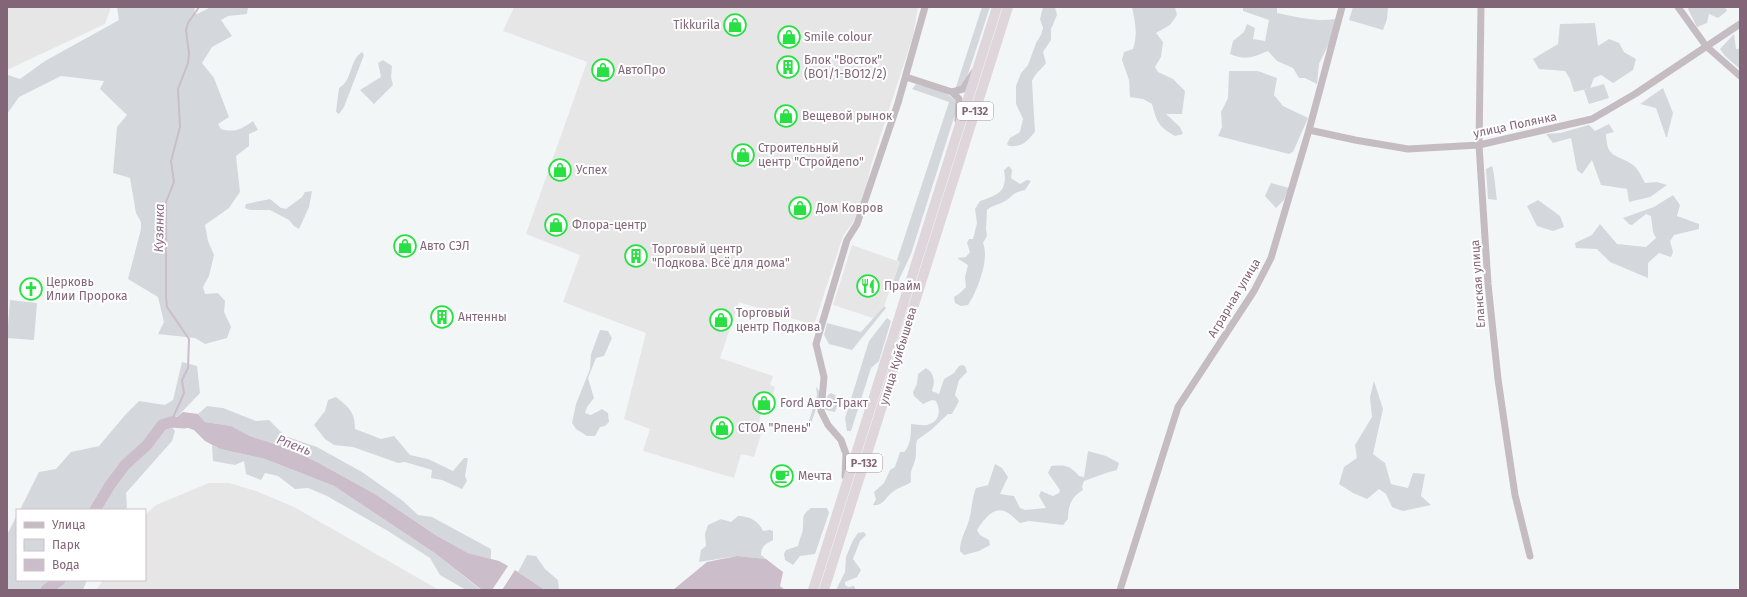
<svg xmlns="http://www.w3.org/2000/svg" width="1747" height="597" font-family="'Fira Sans',sans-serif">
<rect width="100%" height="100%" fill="#f2f6f6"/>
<path fill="#e6e6e7" d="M7,7H111L105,24L7,70Z
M514,7H918L913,36L871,165L867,185L854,221L843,236L814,325L739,302L720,358L773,376L770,385L775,387L768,409L763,408L759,420L761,421L760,424L764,425L754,457L741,454L734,478L643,451L650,429L624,419L646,333L563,302L580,255L526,234L587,62L503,31Z
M852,245L900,262L884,306L873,318L833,305Z
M209,483H229L256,491L294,507L439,590H96L103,580H145V515L156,505Z"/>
<path fill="#d4d8dd" d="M117,7H195L194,14H197L211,7H248L247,14L228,16L221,20L232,36L212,47L202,63L214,78L229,117L218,124L221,129C235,133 242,129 253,121L258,130L249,134V146L236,156L240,192L229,208L205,225L208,241L214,255L209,276L203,287L205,294L218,293L225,301L224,312L231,327L227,338L205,344L195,338L158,334L164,322L158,297L128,279L141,229V222L136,213L130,178L113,173L117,127L127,115L100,89L104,81L61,76L19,97L7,114V71L8,75L20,79L45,61L119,20Z
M982,7H990L966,80L960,87H956Z
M1043,7H1055L1057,15L1051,29V40L1043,52L1046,63C1042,69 1035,73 1032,81L1035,132C1026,142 1023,147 1009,146L1007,144L1010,138L1020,132L1023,119L1016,104V86L1021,73L1028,65L1036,43L1041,35L1043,28L1040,19Z
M1132,7H1175L1177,15L1170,25L1156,33L1163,42L1161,57L1155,67L1158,72L1173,79L1185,91L1182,114H1166L1180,127L1183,134L1175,136C1158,126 1157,122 1152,104L1143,99L1130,97L1129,80L1122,60L1124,52L1133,49C1138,34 1135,22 1132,7Z
M1243,7H1277V13C1297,17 1315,22 1335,19V31L1319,64L1317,84L1305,78H1299L1293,68L1277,61L1268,51C1253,57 1246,61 1230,54L1233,41L1244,32L1247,24L1255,28L1253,39L1265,41L1269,20L1243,11Z
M1353,7H1388L1387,19L1383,30L1349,20Z
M1687,7H1725L1727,11L1718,18L1709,14L1707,23L1697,27Z
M1595,23L1598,46L1609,39L1619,43L1624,52L1636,59L1633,70L1613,83L1601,75L1594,78L1590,88L1604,84L1609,98L1589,104L1584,90L1587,89L1574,92L1570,79L1565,71L1539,69L1533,59L1558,44L1560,24Z
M1734,34L1736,49H1740V69L1725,56L1720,49Z
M362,52L364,55L344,107L339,114L336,112L339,88C353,80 349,60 362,52Z
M383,60L392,66L391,77L393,85L374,104L360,90L381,77L378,63Z
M1229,71H1258L1277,78L1274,95L1283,106L1308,118L1293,152L1289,154L1218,136L1222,127L1221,112L1228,98Z
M916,84C928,88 957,91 957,108L911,254L898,282H893L900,262L897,260L949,102L912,89Z
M1663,88L1673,113L1667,137H1666L1656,108L1640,104Z
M1609,124L1614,132L1606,134C1607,160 1616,153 1633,165C1638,168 1642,178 1645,183L1657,182L1667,185L1650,197L1629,202L1627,189L1601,185L1592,160L1582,174L1577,170L1571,138L1553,143L1546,134L1560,133L1589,125L1595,131Z
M1009,166L1012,170L1011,178L1020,184L1027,180L1031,181L1025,190C1011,193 1015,195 1005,201C998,205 993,205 987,210L986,229L987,236L983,243C990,259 977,292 968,305L961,306L955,303L954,297L960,293L966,287L965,277L968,265L957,258L966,257L970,252L967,243L969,239H973L977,223L975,209L980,201C998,195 1008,191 1004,170Z
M1492,166C1494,170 1496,193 1497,200L1488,199L1486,169Z
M1271,183L1289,188L1284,200L1276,208L1265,196Z
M312,191L309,207L299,229L294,226L289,220L270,210H250L245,208L246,204L270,199L281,208L286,209L302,197L305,192Z
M1673,195L1680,205L1677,216L1699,224V229L1674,235L1670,241L1673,252L1671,257L1659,253L1648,263V278L1610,262L1597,249L1576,248L1575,243L1592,235L1600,224L1617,244L1646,247L1656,238L1653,232L1651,216L1646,214L1632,225L1629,224L1623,218L1654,207Z
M1538,200L1560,216L1564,227L1553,231L1537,226L1527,206Z
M10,300L37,303L34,340L7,338Z
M884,306L886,308L852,350L829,344L824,335L827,323L861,332Z
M887,318L891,321L879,361L871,368L851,431H847L845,418L869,341Z
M600,330L608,331L612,338L604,356L596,358L588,378L594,398L587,407L585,413L591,415L602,409L608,413L609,422L605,426L600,427L595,436H587L576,429L572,423L576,404L590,369L591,354Z
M182,362L197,366L200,393L178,416L166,420L175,431L172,441L126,493L127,508L123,510H20L39,472L56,469L71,452L99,446L126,414L139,401L165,405L173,400Z
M962,365L965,366L967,372L959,380L955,395L959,401L952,414H948L931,430L917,440C915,446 917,454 915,460C912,471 910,469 911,482C906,486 899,487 894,491C887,495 883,507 873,505L876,499L874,492L884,483L890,470L895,467L900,452H904C911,446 911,432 911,424C915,424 923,426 927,425C940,422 941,411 936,401L932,400L923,404L914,396L913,392L917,384L918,374L926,368C935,374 935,382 932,391L939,394L944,379L954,373L959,366Z
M1374,381L1383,409L1373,454L1385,463L1391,484L1408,488L1413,473L1425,474L1421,496L1431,505L1403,511L1392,507L1386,494L1379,489L1367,499L1353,493L1339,484L1344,467L1357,458L1355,445L1372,417L1370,397Z
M816,387L821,393L811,424H808L817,395Z
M831,393L840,398L835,412L826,410L824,407L828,395Z
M336,397C348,407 355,411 355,429L381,439L394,436L410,455L428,459L453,471L464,458H468L465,476L467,481L462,489L442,480L431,478L432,470L405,462L398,463L353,447L334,445L325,439L314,425L325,411L328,400Z
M207,406L223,408L256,421L269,420L285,436L317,447L362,472L403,501L418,515L432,517L491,549V559L468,553L437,536L375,494L317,462L287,448L250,436L231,426L205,422L198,414Z
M212,445L220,449L265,459L334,486L436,554L480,589L479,590H466L440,575L430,558L388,531L327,496L308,488L295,489L278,476L265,473L261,480L246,474L244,461L235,465L213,461Z
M1088,451L1106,456L1119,463L1117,470L1106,473L1084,481L1082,487L1083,490C1071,497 1068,506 1068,519L1063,525L1029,521L1020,523C1016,520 1010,513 1004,511C992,507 983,521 977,530L980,535L989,540L990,545L979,551L964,555L960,551C960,538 966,531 969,520C972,509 972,498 976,488L988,485L995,464L1002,468L1008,477L1000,494L1014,496L1020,508L1025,510L1046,508L1039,496L1041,491L1053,496L1059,493L1060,490L1048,473L1051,466C1066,465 1069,465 1079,476L1084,477Z
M811,508H827L829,513L815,554L800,556L793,565L785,560L784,554L786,550L798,546C799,540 803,533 803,527C804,516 801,516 811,508Z
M17,515V580H87L83,590H7L8,533Z
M738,516C749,516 759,521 763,531L770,530L773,531V540C766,544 761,546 761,555L766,559L737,556L699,562L701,550L706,546L705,534L708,525L721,519L731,522Z
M864,532L866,535L860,541L853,559L861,570L857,577L845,582V585L848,587L854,586L856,590H836L845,572L846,557L853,540L858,533Z
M527,555L536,556L545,569L558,580L559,590H545L518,572Z"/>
<path fill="#cbbdc9" d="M183,412L198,414L205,422L231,426L250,436L287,448L317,462L375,494L437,536L468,553L499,561L508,566L492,590H482L436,554L334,486L265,459L220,449L205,441L194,430L171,422Z
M737,556L766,559L783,572L780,586L785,590H673L707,562Z
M515,570L545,590H502Z"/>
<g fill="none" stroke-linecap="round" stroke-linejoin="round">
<path stroke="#cbbdc9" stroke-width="2" d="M171,422L184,393L182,380L188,368L189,339L167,307L166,297V202L174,182L171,161L180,127L178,89L188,63L189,53L186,30L188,23L199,7"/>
<path stroke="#cbbdc9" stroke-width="11" d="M95,510L110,485L125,465L147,445L162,425L171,422L184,423
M46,590L60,580"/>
<path stroke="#c5bcc1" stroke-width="7" d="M1481,7L1479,145L1488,284L1498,379L1508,448L1515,495L1530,556
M1678,7L1706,46L1740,76
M906,77L952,92L959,99L958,120
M952,92L963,89L974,72
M1309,130L1355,140L1408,149L1479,145L1592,119L1635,94L1740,24
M845,476L846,454L841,440L828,425L821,411L824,377L816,344L847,240L857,224L898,103L925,7
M1120,590L1178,407L1254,291L1271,258L1309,130L1342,7"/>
<path stroke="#dfd6dc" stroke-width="10" d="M813,590L997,7
M824,590L1008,7"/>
</g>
<defs>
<g id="shop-ring" transform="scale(1.15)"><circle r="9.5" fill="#fff" stroke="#28e043" stroke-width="1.5"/><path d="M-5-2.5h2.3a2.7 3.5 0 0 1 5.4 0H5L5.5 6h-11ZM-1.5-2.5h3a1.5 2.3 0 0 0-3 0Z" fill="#28e043"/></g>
<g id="building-ring" transform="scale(1.15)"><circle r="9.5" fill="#fff" stroke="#28e043" stroke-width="1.5"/><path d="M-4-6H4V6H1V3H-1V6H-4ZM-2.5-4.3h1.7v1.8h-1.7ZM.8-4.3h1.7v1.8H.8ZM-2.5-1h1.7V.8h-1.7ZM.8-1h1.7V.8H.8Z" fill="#28e043"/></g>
<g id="restaurant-ring" transform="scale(1.15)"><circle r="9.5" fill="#fff" stroke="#28e043" stroke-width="1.5"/><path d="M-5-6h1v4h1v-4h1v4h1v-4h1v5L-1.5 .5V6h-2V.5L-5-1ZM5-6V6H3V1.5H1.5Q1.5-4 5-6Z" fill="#28e043"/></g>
<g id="church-ring" transform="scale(1.15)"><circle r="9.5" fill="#fff" stroke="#28e043" stroke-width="1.5"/><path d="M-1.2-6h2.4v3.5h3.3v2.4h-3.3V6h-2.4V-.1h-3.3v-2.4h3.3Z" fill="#28e043"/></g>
<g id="cafe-ring" transform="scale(1.15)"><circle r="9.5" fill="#fff" stroke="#28e043" stroke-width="1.5"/><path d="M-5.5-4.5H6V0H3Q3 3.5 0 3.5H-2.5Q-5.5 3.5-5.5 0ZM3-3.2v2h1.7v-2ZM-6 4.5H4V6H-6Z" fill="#28e043"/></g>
</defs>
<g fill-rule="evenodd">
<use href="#shop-ring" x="735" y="25"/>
<use href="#shop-ring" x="789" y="37"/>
<use href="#building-ring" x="788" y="67"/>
<use href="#shop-ring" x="603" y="70"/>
<use href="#shop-ring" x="786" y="116"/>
<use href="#shop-ring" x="743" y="155"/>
<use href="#shop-ring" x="560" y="170"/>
<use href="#shop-ring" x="800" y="208"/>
<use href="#shop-ring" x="556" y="225"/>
<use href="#shop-ring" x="405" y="246"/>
<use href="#building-ring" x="636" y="256"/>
<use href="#restaurant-ring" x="868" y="286"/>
<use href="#church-ring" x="31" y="289"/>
<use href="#building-ring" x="442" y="317"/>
<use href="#shop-ring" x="721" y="320"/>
<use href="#shop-ring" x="764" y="403"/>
<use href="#shop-ring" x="722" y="428"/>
<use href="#cafe-ring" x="782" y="476"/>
</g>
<g text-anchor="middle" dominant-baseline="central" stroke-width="4" stroke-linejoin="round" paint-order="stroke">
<g fill="#fff" stroke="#a893a0" stroke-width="1">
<rect x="957" y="102" width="36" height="18" rx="3"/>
<rect x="846" y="454" width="36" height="18" rx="3"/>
</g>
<g font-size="11" font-weight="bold" fill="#836578">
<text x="975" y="111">Р-132</text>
<text x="864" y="463">Р-132</text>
</g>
<g font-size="12" fill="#836578" stroke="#fff" text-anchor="start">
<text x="720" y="25" text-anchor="end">Tikkurila</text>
<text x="804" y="37">Smile colour</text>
<text x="804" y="60">Блок "Восток"<tspan x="804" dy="14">(ВО1/1-ВО12/2)</tspan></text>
<text x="618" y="70">АвтоПро</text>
<text x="802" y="116">Вещевой рынок</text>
<text x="758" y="148">Строительный<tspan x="758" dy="14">центр "Стройдепо"</tspan></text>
<text x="576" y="170">Успех</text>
<text x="816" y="208">Дом Ковров</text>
<text x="572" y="225">Флора-центр</text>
<text x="420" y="246">Авто СЭЛ</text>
<text x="652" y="249">Торговый центр<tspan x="652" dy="14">"Подкова. Всё для дома"</tspan></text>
<text x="46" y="282">Церковь<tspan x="46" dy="14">Илии Пророка</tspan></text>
<text x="884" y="286">Прайм</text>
<text x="736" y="313">Торговый<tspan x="736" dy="14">центр Подкова</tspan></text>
<text x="458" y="317">Антенны</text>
<text x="780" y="403">Ford Авто-Тракт</text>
<text x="738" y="428">СТОА "Рпень"</text>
<text x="798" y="476">Мечта</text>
</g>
<g font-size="12" fill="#836578" stroke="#fff">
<text transform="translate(1515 125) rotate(-12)">улица Полянка</text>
<text transform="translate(1478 284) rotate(-94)">Еланская улица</text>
<text transform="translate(1234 298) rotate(-59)">Аграрная улица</text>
<text transform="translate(898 356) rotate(-73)">улица Куйбышева</text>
</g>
<g font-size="13" font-style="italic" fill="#8d6b87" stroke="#fff">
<text transform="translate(159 228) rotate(-89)">Кузянка</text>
<text transform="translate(294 445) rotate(21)">Рпень</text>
</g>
</g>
<rect width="1747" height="597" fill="none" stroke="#836578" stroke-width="16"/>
<rect x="16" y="509" width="130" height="72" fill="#ffffff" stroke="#cdc1c9"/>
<rect x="24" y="522" width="20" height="6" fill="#c5bcc1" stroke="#cdc1c9"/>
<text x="52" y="529" font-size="12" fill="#836578">Улица</text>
<rect x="24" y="539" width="20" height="12" fill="#d4d8dd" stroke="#cdc1c9"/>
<text x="52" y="549" font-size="12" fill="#836578">Парк</text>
<rect x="24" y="559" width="20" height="12" fill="#cbbdc9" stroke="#cdc1c9"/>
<text x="52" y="569" font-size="12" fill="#836578">Вода</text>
</svg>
